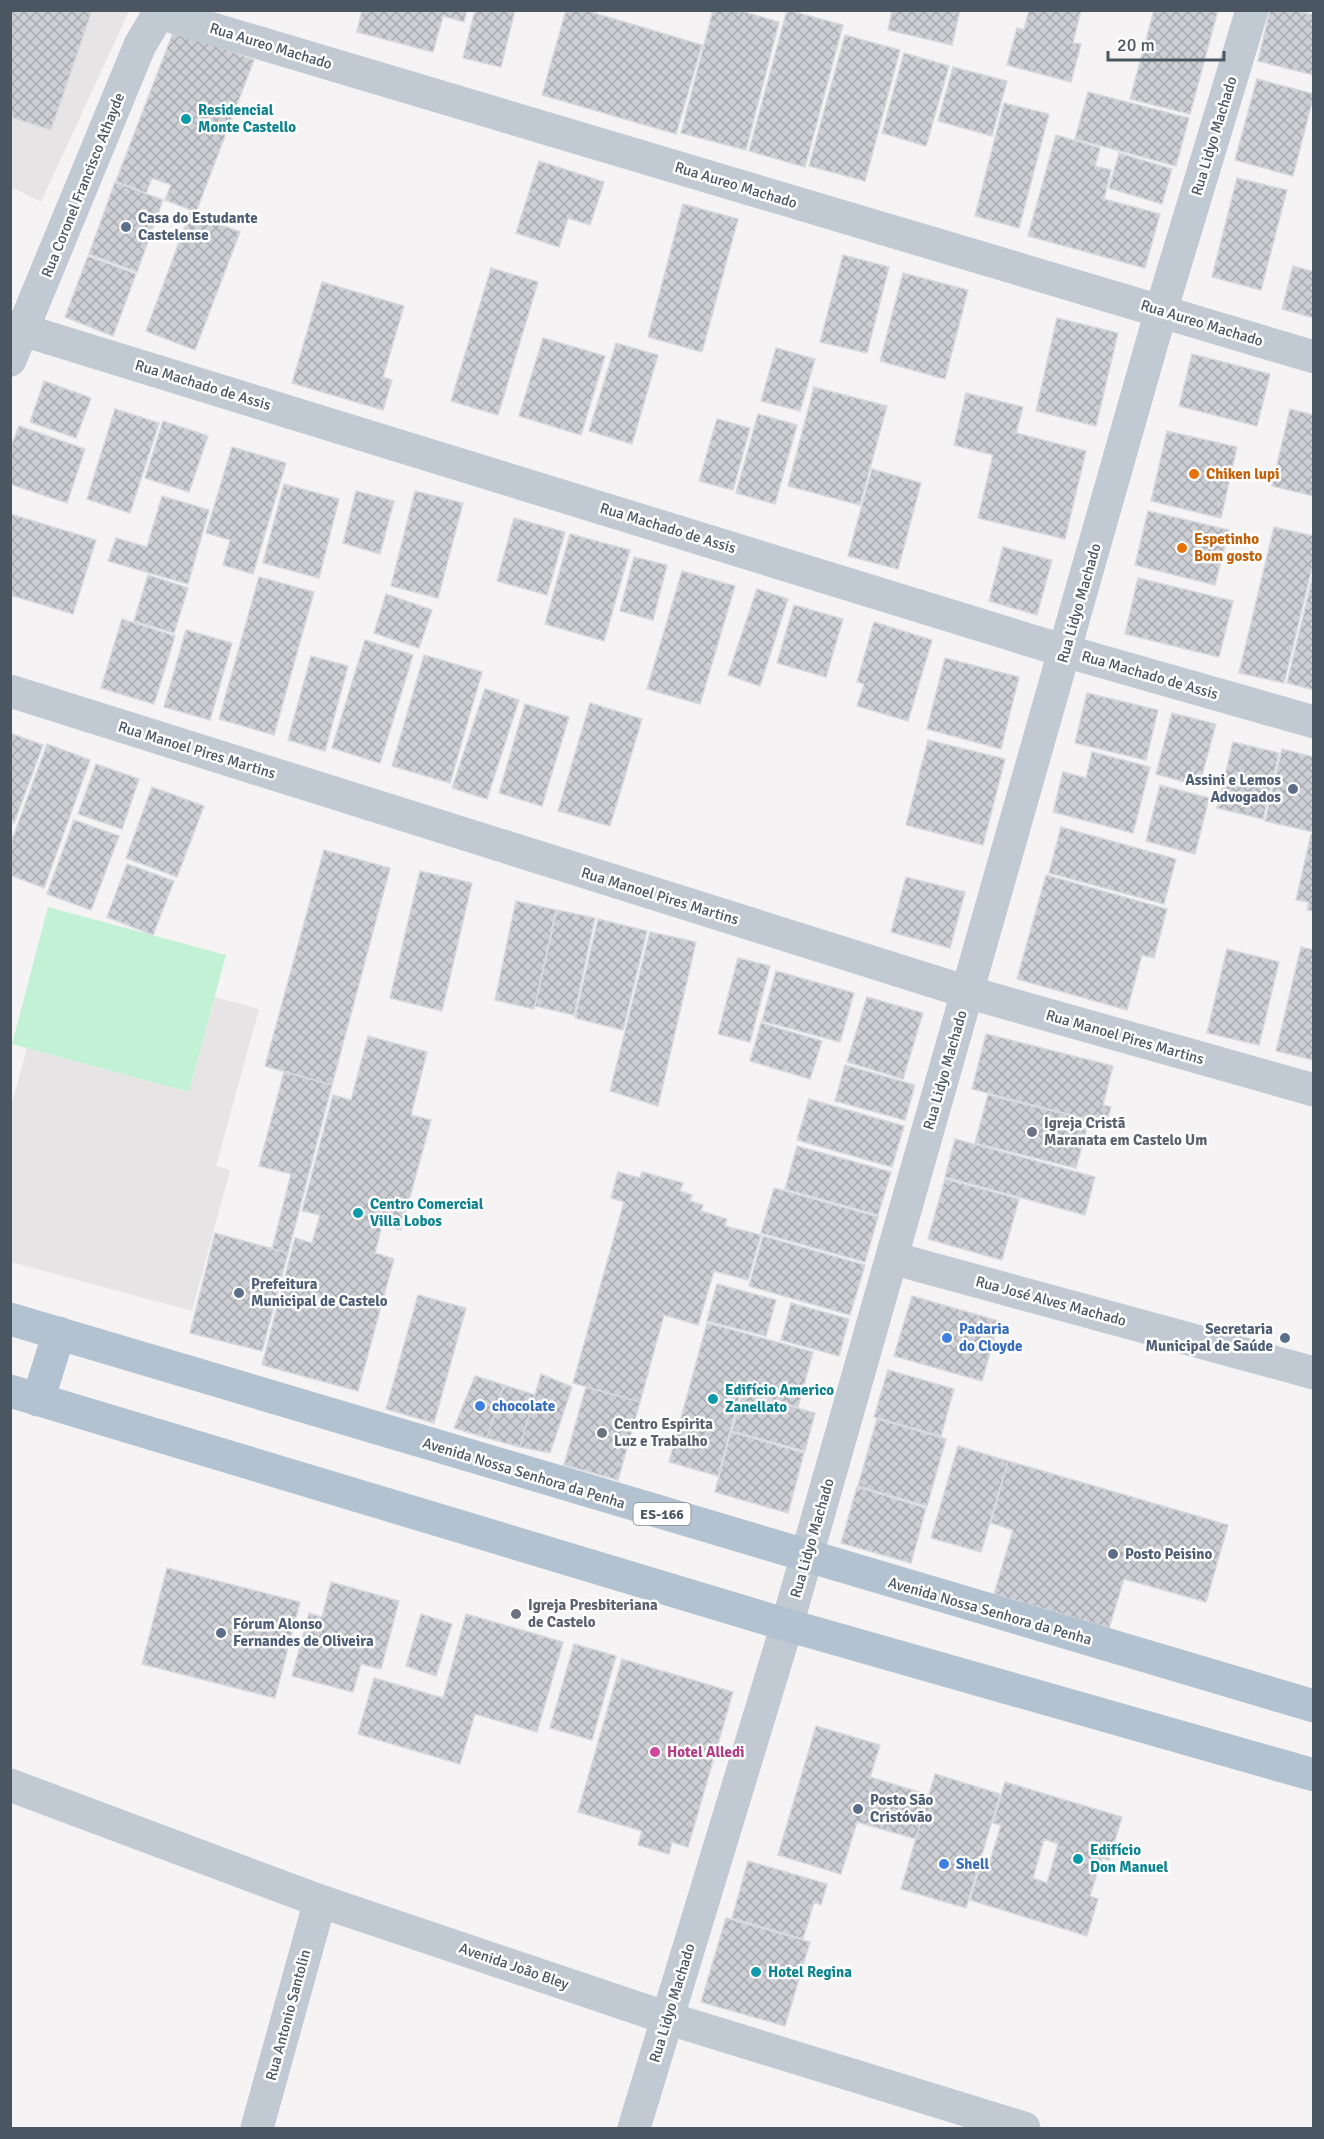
<svg xmlns="http://www.w3.org/2000/svg" width="1324" height="2139" font-family="Signika,sans-serif">
<defs>
<pattern id="building-cross-hatch" width="8" height="8" patternUnits="userSpaceOnUse" patternTransform="scale(1.5)"><rect width="8" height="8" fill="#cdcfd5"/><path d="M0 0l8 8M0 8l8-8" fill="none" stroke="#a8abb0"/></pattern>
</defs>
<rect width="100%" height="100%" fill="#f5f3f3"/>
<path fill="#e6e4e5" d="M10,11H129L41,202L11,187Z
M215,997L259,1009L216,1166L230,1170L192,1311L11,1262V1107L27,1048L189,1092Z"/>
<path fill="#c3f1d5" d="M48,907L226,955L189,1092L12,1044Z"/>
<path fill="url(#building-cross-hatch)" stroke="#d7d9de" stroke-width="1.5" fill-rule="evenodd" d="M10,10H92L51,130L10,117Z
M362,10H467L464,22L443,16L433,52L357,32Z
M475,10H515L501,67L463,58Z
M566,10H584L702,45L676,134L542,95Z
M713,10H738L779,22L746,150L681,133Z
M787,10L843,25L805,167L749,151Z
M892,10H960L952,45L888,30Z
M1029,10H1081L1073,43L1081,44L1071,82L1007,65L1017,28L1024,30Z
M1154,10H1218L1190,114L1130,99Z
M1270,10H1295L1314,15V75L1258,61Z
M174,30L254,60L196,212L165,200L171,185L152,178L146,193L116,181Z
M845,35L900,50L865,181L809,166Z
M904,53L949,66L926,146L882,133Z
M953,67L1007,81L992,136L938,121Z
M1257,79L1314,94L1293,176L1235,160Z
M1088,92L1189,118L1176,166L1075,139Z
M1004,103L1049,114L1019,228L975,216Z
M1056,135L1100,148L1095,166L1111,170L1104,199L1160,214L1145,268L1028,236Z
M1119,153L1172,169L1162,204L1109,188Z
M539,161L604,182L590,225L568,218L559,247L516,233Z
M1237,178L1287,190L1261,290L1212,277Z
M115,182L163,200L137,272L89,254Z
M683,204L738,219L702,352L648,337Z
M190,213L240,232L195,350L146,331Z
M843,255L889,267L867,353L820,342Z
M88,256L136,274L113,336L65,317Z
M1293,266L1314,272V318L1282,309Z
M491,268L538,282L498,415L451,401Z
M903,273L968,290L945,379L880,361Z
M322,282L404,306L383,377L392,380L383,410L292,383Z
M1057,318L1118,333L1096,426L1036,411Z
M543,338L605,356L581,435L519,416Z
M616,343L658,355L632,444L589,431Z
M776,348L815,359L800,411L761,401Z
M1192,354L1270,374L1257,426L1179,406Z
M44,381L91,398L76,438L30,422Z
M814,387L887,406L860,505L788,486Z
M966,393L1023,407L1016,433L1086,451L1065,539L978,518L993,455L954,445Z
M115,409L159,423L130,513L87,499Z
M1290,409L1314,415V496L1272,486Z
M758,414L797,425L775,504L736,493Z
M717,419L750,428L733,490L699,481Z
M163,421L208,436L189,492L145,478Z
M19,426L85,449L67,503L10,484V449Z
M1167,431L1237,447L1221,518L1151,501Z
M232,447L286,463L253,574L223,565L230,540L206,533Z
M872,469L921,483L898,569L848,556Z
M284,484L339,499L319,578L263,563Z
M356,491L394,501L380,554L343,543Z
M415,491L463,503L438,598L391,586Z
M162,496L209,510L188,584L108,561L116,538L147,547Z
M1148,511L1229,530L1215,585L1135,565Z
M10,514L96,540L73,614L10,595Z
M514,518L565,532L547,595L497,581Z
M1274,527L1314,536V560L1284,683L1239,673Z
M570,534L630,550L604,641L545,624Z
M1003,547L1052,560L1037,615L989,601Z
M634,557L667,565L653,620L620,611Z
M682,571L735,586L700,704L647,689Z
M1314,571V690L1287,683Z
M148,575L188,588L174,633L134,621Z
M259,577L314,592L274,735L219,719Z
M1138,578L1233,601L1219,657L1125,634Z
M757,589L788,599L760,686L728,675Z
M386,594L432,610L419,648L374,633Z
M794,605L843,619L826,677L777,663Z
M122,619L175,636L154,704L101,688Z
M874,622L932,640L908,721L857,706L864,684L857,682Z
M186,630L232,643L210,720L164,707Z
M365,640L413,655L380,763L332,748Z
M424,655L482,672L450,783L392,766Z
M311,656L348,666L325,751L288,740Z
M945,658L1019,677L1001,749L927,729Z
M485,689L519,700L487,799L452,788Z
M1087,693L1158,710L1146,760L1075,743Z
M590,703L642,719L610,826L558,811Z
M525,704L569,717L542,806L499,793Z
M1172,713L1216,724L1199,786L1156,774Z
M10,733L43,745L14,823L10,822Z
M928,740L1005,759L983,845L906,825Z
M1233,742L1279,753L1263,819L1217,808Z
M47,744L90,760L44,888L10,875V846Z
M1282,749L1314,757V832L1265,821Z
M1092,752L1150,767L1133,833L1053,812L1063,772L1086,778Z
M96,764L139,779L122,829L78,814Z
M1160,785L1209,798L1195,854L1146,841Z
M152,787L204,806L177,877L126,858Z
M74,820L119,836L91,910L47,894Z
M1061,827L1176,859L1164,904L1049,873Z
M1311,834L1314,835V911L1307,910L1309,902L1296,900Z
M324,850L390,868L332,1085L265,1066Z
M127,864L174,881L153,935L107,917Z
M420,871L472,883L442,1011L390,998Z
M1046,875L1167,909L1154,958L1142,955L1127,1010L1017,979Z
M906,877L965,892L950,948L891,932Z
M516,901L556,910L534,1009L495,1000Z
M557,910L595,918L574,1015L535,1006Z
M598,919L647,931L623,1030L575,1018Z
M650,932L696,942L658,1106L610,1091Z
M1301,947L1314,950V1060L1276,1051Z
M1227,949L1279,962L1259,1045L1207,1033Z
M738,958L770,966L750,1042L718,1034Z
M776,971L854,993L840,1042L762,1021Z
M867,997L923,1013L903,1079L847,1062Z
M761,1023L822,1041L810,1079L750,1061Z
M986,1034L1113,1066L1103,1105L1111,1107L1106,1124L972,1089Z
M368,1036L427,1052L411,1115L431,1120L401,1230L382,1225L375,1253L394,1259L358,1391L262,1365L295,1238L312,1243L320,1215L302,1211L333,1095L351,1100Z
M845,1065L915,1085L905,1120L835,1101Z
M284,1072L332,1085L288,1253L272,1249L291,1174L259,1166Z
M988,1095L1089,1120L1076,1168L975,1143Z
M809,1099L904,1126L892,1167L797,1140Z
M955,1139L1095,1177L1085,1215L945,1177Z
M797,1146L891,1172L878,1215L785,1189Z
M618,1172L640,1178L642,1172L683,1183L680,1191L692,1195L690,1201L703,1205L701,1211L727,1219L725,1226L761,1235L748,1280L714,1271L698,1325L664,1315L640,1402L573,1383L624,1202L611,1198Z
M945,1179L1019,1199L1002,1260L928,1239Z
M774,1188L878,1217L865,1262L761,1233Z
M215,1233L288,1253L262,1351L190,1333Z
M763,1236L865,1265L850,1315L749,1286Z
M717,1284L776,1300L766,1336L707,1321Z
M418,1295L466,1308L434,1423L386,1409Z
M912,1296L999,1321L982,1381L894,1356Z
M791,1303L849,1319L839,1356L781,1340Z
M707,1323L813,1352L798,1407L741,1391L718,1476L669,1462Z
M888,1370L954,1389L941,1436L874,1417Z
M541,1374L572,1387L550,1453L520,1447Z
M475,1376L504,1385L487,1438L454,1428Z
M504,1385L535,1395L520,1447L487,1438Z
M586,1387L640,1402L618,1480L564,1465Z
M743,1393L815,1413L805,1451L732,1431Z
M877,1419L946,1439L927,1506L858,1486Z
M731,1432L804,1453L788,1513L715,1492Z
M958,1446L1008,1461L981,1552L931,1538Z
M1008,1461L1228,1525L1206,1602L1124,1579L1109,1628L994,1594L1013,1530L991,1523Z
M857,1487L926,1508L911,1563L841,1543Z
M167,1568L300,1602L275,1698L142,1664Z
M331,1582L399,1601L381,1669L361,1664L353,1692L292,1676L309,1613L322,1617Z
M421,1614L452,1624L436,1676L406,1666Z
M466,1614L563,1642L537,1732L475,1714L460,1764L358,1734L374,1678L443,1698Z
M574,1644L616,1656L592,1740L550,1728Z
M622,1659L733,1692L688,1847L672,1842L669,1854L638,1845L642,1831L578,1812Z
M816,1726L880,1745L870,1777L929,1795L916,1839L857,1822L841,1874L778,1855Z
M935,1774L1000,1794L966,1908L901,1889Z
M1005,1782L1122,1817L1109,1860L1102,1858L1090,1896L1098,1899L1087,1936L970,1900L982,1861L989,1864L1001,1825L993,1823ZM1044,1839L1058,1844L1047,1883L1033,1878Z
M748,1861L827,1884L821,1905L814,1902L803,1939L732,1918Z
M726,1918L810,1942L785,2026L701,2002Z"/>
<g fill="none" stroke-linecap="round" stroke-linejoin="round">
<path stroke="#c1cad2" stroke-width="33" d="M159,13L1314,357
M23,330L1065,651L1314,722
M10,360L140,45L159,13
M10,691L967,992L1314,1090
M892,1258L1314,1373
M10,1785L320,1901L667,2018L1024,2128
M257,2128L320,1901
M634,2128L787,1625L1161,311L1252,10"/>
<path stroke="#b3c2d1" stroke-width="33" d="M10,1319L1314,1706
M10,1391L787,1625L1314,1775
M38,1400L59,1333"/>
</g>
<g fill="#0f9aa8" stroke="#fff" stroke-width="2">
<circle cx="186" cy="119" r="6"/>
<circle cx="358" cy="1213" r="6"/>
<circle cx="713" cy="1399" r="6"/>
<circle cx="1078" cy="1859" r="6"/>
<circle cx="756" cy="1972" r="6"/>
</g>
<g fill="#5c6f8a" stroke="#fff" stroke-width="2">
<circle cx="126" cy="227" r="6"/>
<circle cx="1293" cy="789" r="6"/>
<circle cx="239" cy="1293" r="6"/>
<circle cx="1285" cy="1338" r="6"/>
<circle cx="1113" cy="1554" r="6"/>
<circle cx="221" cy="1633" r="6"/>
<circle cx="858" cy="1809" r="6"/>
</g>
<g fill="#e8710a" stroke="#fff" stroke-width="2">
<circle cx="1194" cy="474" r="6"/>
<circle cx="1182" cy="548" r="6"/>
</g>
<g fill="#6b7280" stroke="#fff" stroke-width="2">
<circle cx="1032" cy="1132" r="6"/>
<circle cx="602" cy="1433" r="6"/>
<circle cx="516" cy="1614" r="6"/>
</g>
<g fill="#3f7fe0" stroke="#fff" stroke-width="2">
<circle cx="947" cy="1338" r="6"/>
<circle cx="480" cy="1406" r="6"/>
<circle cx="944" cy="1864" r="6"/>
</g>
<circle fill="#d1479c" stroke="#fff" stroke-width="2" cx="655" cy="1752" r="6"/>
<g text-anchor="middle" dominant-baseline="central" stroke-width="5" stroke-linejoin="round" paint-order="stroke">
<rect fill="#fff" stroke="#808990" stroke-width="1.5" x="633.5" y="1503" width="57" height="22" rx="4.5"/>
<g font-size="14" font-weight="bold" fill="#4a5661">
<text x="662" y="1514">ES-166</text>
</g>
<g font-size="15" fill="#4a5661" stroke="#fff">
<text transform="translate(271 46) rotate(17)">Rua Aureo Machado</text>
<text transform="translate(1214 136) rotate(-73)">Rua Lidyo Machado</text>
<text transform="translate(83 185) rotate(-68)">Rua Coronel Francisco Athayde</text>
<text transform="translate(736 185) rotate(17)">Rua Aureo Machado</text>
<text transform="translate(1202 323) rotate(17)">Rua Aureo Machado</text>
<text transform="translate(203 385) rotate(17)">Rua Machado de Assis</text>
<text transform="translate(668 528) rotate(17)">Rua Machado de Assis</text>
<text transform="translate(1079 603) rotate(-74)">Rua Lidyo Machado</text>
<text transform="translate(1150 675) rotate(16)">Rua Machado de Assis</text>
<text transform="translate(197 750) rotate(17)">Rua Manoel Pires Martins</text>
<text transform="translate(660 896) rotate(17)">Rua Manoel Pires Martins</text>
<text transform="translate(1125 1037) rotate(16)">Rua Manoel Pires Martins</text>
<text transform="translate(945 1070) rotate(-74)">Rua Lidyo Machado</text>
<text transform="translate(1051 1301) rotate(15)">Rua José Alves Machado</text>
<text transform="translate(524 1473) rotate(17)">Avenida Nossa Senhora da Penha</text>
<text transform="translate(812 1538) rotate(-74)">Rua Lidyo Machado</text>
<text transform="translate(990 1611) rotate(16)">Avenida Nossa Senhora da Penha</text>
<text transform="translate(514 1966) rotate(19)">Avenida João Bley</text>
<text transform="translate(672 2003) rotate(-73)">Rua Lidyo Machado</text>
<text transform="translate(288 2015) rotate(-75)">Rua Antonio Santolin</text>
</g>
<g font-size="15" font-weight="bold" fill="#0d838f" stroke="#fff" text-anchor="start">
<text x="198" y="110">Residencial<tspan x="198" dy="17">Monte Castello</tspan></text>
<text x="370" y="1204">Centro Comercial<tspan x="370" dy="17">Villa Lobos</tspan></text>
<text x="725" y="1390">Edifício Americo<tspan x="725" dy="17">Zanellato</tspan></text>
<text x="1090" y="1850">Edifício<tspan x="1090" dy="17">Don Manuel</tspan></text>
<text x="768" y="1972">Hotel Regina</text>
</g>
<g font-size="15" font-weight="bold" fill="#4e5e75" stroke="#fff" text-anchor="start">
<text x="138" y="218">Casa do Estudante<tspan x="138" dy="17">Castelense</tspan></text>
<text x="1281" y="780" text-anchor="end">Assini e Lemos<tspan x="1281" dy="17">Advogados</tspan></text>
<text x="251" y="1284">Prefeitura<tspan x="251" dy="17">Municipal de Castelo</tspan></text>
<text x="1273" y="1329" text-anchor="end">Secretaria<tspan x="1273" dy="17">Municipal de Saúde</tspan></text>
<text x="1125" y="1554">Posto Peisino</text>
<text x="233" y="1624">Fórum Alonso<tspan x="233" dy="17">Fernandes de Oliveira</tspan></text>
<text x="870" y="1800">Posto São<tspan x="870" dy="17">Cristóvão</tspan></text>
</g>
<g font-size="15" font-weight="bold" fill="#c56008" stroke="#fff" text-anchor="start">
<text x="1206" y="474">Chiken lupi</text>
<text x="1194" y="539">Espetinho<tspan x="1194" dy="17">Bom gosto</tspan></text>
</g>
<g font-size="15" font-weight="bold" fill="#5b616d" stroke="#fff" text-anchor="start">
<text x="1044" y="1123">Igreja Cristã<tspan x="1044" dy="17">Maranata em Castelo Um</tspan></text>
<text x="614" y="1424">Centro Espirita<tspan x="614" dy="17">Luz e Trabalho</tspan></text>
<text x="528" y="1605">Igreja Presbiteriana<tspan x="528" dy="17">de Castelo</tspan></text>
</g>
<g font-size="15" font-weight="bold" fill="#366cbe" stroke="#fff" text-anchor="start">
<text x="959" y="1329">Padaria<tspan x="959" dy="17">do Cloyde</tspan></text>
<text x="492" y="1406">chocolate</text>
<text x="956" y="1864">Shell</text>
</g>
<g font-size="15" font-weight="bold" fill="#b23c85" stroke="#fff" text-anchor="start">
<text x="667" y="1752">Hotel Alledi</text>
</g>
</g>
<rect width="1324" height="2139" fill="none" stroke="#4a5661" stroke-width="24"/>
<path d="M1108 51v9h116v-9" fill="none" stroke="#4a5661" stroke-width="3"/>
<text x="1117" y="51" font-size="18" fill="#4a5661" stroke="#ffffff" stroke-width="4.5" paint-order="stroke">20 m</text>
</svg>
